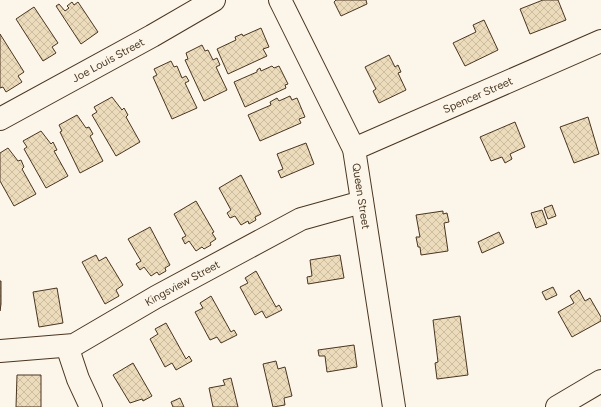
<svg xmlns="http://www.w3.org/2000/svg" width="601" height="407" font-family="Figtree,sans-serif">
<defs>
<pattern id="building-cross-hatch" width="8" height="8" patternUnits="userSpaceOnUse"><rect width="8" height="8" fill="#ecdcbc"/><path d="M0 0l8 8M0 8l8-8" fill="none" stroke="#ccbda1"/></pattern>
</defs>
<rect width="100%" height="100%" fill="#fbf6e9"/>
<path fill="url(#building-cross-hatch)" stroke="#4a3520" d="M336,0H366L367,4L341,16L334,2Z
M543,0H558L566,20L530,34L520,9Z
M72,2L74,5L78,2L98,32L81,44L56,6L59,4L65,11L69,8L67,6Z
M34,7L58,43L52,47L56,53L43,61L16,19Z
M484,20L498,50L465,66L453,43L476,32L473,25Z
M261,28L269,47L263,49L267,56L228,74L217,49L236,40L235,37L242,34L243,36Z
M0,34L24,72L18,76L22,82L6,92L3,87L0,88Z
M202,45L205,51L208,50L213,60L217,58L220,65L216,67L227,90L204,101L185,60L188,59L186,53Z
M389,55L395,67L398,65L401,72L398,73L406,90L379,103L373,91L376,89L365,67Z
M171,61L174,67L177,66L182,78L186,76L189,81L185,83L197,108L172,119L153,77L157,75L154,69Z
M272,66L274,68L279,66L288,84L285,85L286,88L245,107L234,82L257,72V70L260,68L261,71Z
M290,96L292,100L297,98L305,117L299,119L301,123L260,141L248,115L271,105L270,102L277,98L279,101Z
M112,97L122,110L124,108L128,115L126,117L140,142L116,156L92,115L97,112L94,107Z
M77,115L86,128L89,127L93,134L90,136L103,161L80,173L60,132L62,131L59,125Z
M588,117L599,154L574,163L560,127Z
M515,122L525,147L510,154L512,159L505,163L502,157L491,161L480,137Z
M41,131L51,144L53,142L57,150L54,151L68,176L46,188L24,149L27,147L23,141Z
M306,143L314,164L281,178L278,171L283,169L277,154Z
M8,148L18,161L21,160L24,167L22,169L36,194L14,206L0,181V153Z
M241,175L261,214L255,217L256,220L249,224L248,221L241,225L235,216L230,218L227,213L231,210L219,188Z
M196,201L214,232L212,233L216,239L210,243L211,245L204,249L202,247L196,251L189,241L185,244L182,238L186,236L174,214Z
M552,205L556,216L548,219L544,208Z
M542,210L547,224L536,228L531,213Z
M443,211V214L447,213L449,222L444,223L448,251L421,255L420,247H418L416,237H420L416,215Z
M150,227L170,265L165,268L166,271L159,275L157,272L151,276L144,267L140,270L136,264L141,261L128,239Z
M499,232L504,243L482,253L478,242Z
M96,255L99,261L106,257L123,285L116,290L119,296L105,304L82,262Z
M340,255L344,278L308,284L307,277L312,276L310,260Z
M256,271L276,307L279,305L282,310L266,318L262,311L255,315L240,287L248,283L245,278Z
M1,281V304L0,311V281Z
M553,287L557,295L546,300L542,292Z
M57,288L63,323L39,327L33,292Z
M579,290L585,301L590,298L601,317V321L572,337L558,312L574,303L570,296Z
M211,296L231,332L234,330L237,335L221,343L217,337L210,340L195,312L203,308L200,303Z
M460,316L468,375L437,379L435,363L438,362L433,320Z
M166,323L186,359L189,356L192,361L176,370L172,363L165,367L150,339L158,334L155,329Z
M354,345L357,367L327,372L325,356H319L318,350Z
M276,361L278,369L285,367L292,396L284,398L285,405L273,407L263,364Z
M133,363L152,396L143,401L142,399L130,403L113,375Z
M17,375H41V407H16Z
M231,378L238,407H213L209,388L225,385L223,380Z
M180,398L184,407H173L171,402Z"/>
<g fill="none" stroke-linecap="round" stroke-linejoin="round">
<g stroke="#4a3520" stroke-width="24">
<g id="minor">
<path id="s1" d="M280,0L354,149L394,407"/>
<path id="s2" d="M0,119L152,36L214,0"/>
<path id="s3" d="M354,149L601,41"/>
<path d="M67,346L78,379L91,407"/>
<path id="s4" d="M0,351L74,345L156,297L301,219L362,202"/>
<path d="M557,407L601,381"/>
</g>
</g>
<use href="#minor" stroke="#fbf6e9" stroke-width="22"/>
</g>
<g text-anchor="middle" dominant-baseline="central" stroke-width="3" stroke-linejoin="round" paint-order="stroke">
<g font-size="11" fill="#4a3520" stroke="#fbf6e9">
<text stroke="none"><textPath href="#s2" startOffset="123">Joe Louis Street</textPath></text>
<text stroke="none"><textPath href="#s3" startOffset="135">Spencer Street</textPath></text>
<text stroke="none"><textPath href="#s1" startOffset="214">Queen Street</textPath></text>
<text stroke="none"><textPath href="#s4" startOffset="199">Kingsview Street</textPath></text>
</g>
</g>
</svg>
